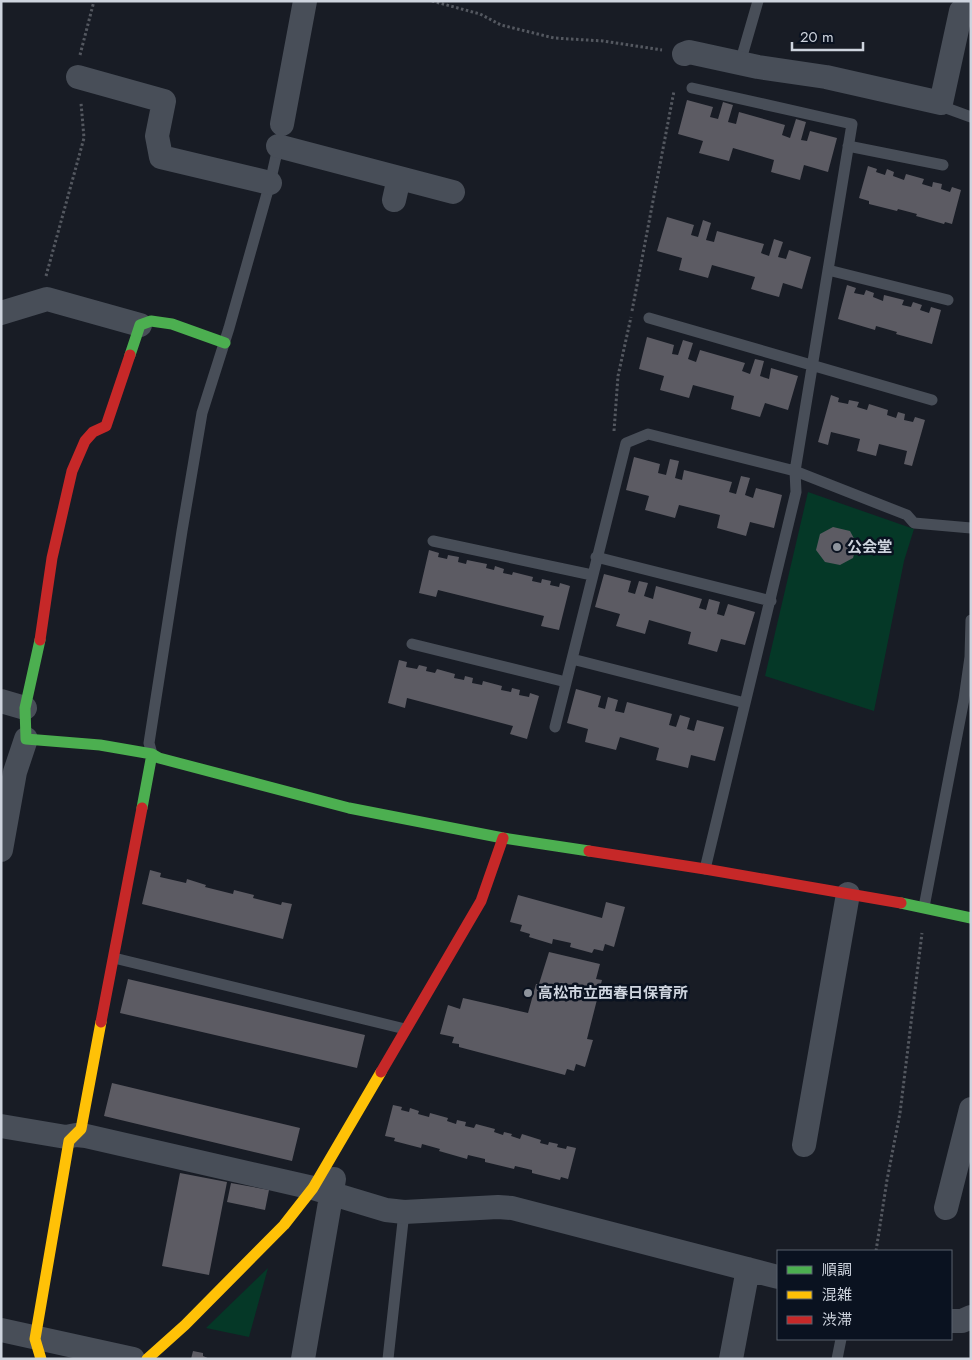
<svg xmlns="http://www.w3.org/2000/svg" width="972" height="1360" font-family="Jost,'Noto Sans JP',sans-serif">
<rect width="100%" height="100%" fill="#181c25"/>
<path fill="#053827" d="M808,492L914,529L904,561L874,711L765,676Z
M268,1268L249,1337L206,1328Z"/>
<path fill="#5c5b63" d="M687,100L713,107L710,117L718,119L723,102L733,105L728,122L736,124L739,112L785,125L782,135L790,138L796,119L806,122L801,140L807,141L810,131L837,138L828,172L804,165L800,180L771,172L774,160L733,148L729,161L699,153L703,141L678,134Z
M868,166L877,169L876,172L885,175L887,169L894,172L893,176L904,180L906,174L924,179L922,184L932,187L933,182L942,184L941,189L950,192L952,187L961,190L952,224L945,222L944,224L916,216L917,214L898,209L897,211L869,204V201L859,198Z
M667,217L694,225L691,235L698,237L703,220L711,223L706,240L714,242L717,231L764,244L761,253L769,256L774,239L783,242L778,257L786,259L789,250L811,257L802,289L783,283L779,297L751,289L755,277L712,265L708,278L679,270L682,258L657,251Z
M847,285L856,288L854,293L864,295L866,290L874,293L873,297L883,301L884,295L904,300L902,305L911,307L913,302L922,305L920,310L929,313L931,307L941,310L932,344L896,334L897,332L876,326L875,330L838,319Z
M647,337L674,345L672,354L678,355L683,340L693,343L688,359L696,362L700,350L745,363L742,371L750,374L755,359L764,361L760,376L769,379L771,368L798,376L788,410L765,403L760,417L731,409L734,396L693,385L689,398L660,390L664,376L639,369Z
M831,395L839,398L838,402L848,404L849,400L859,402L857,407L867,410L869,404L888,410L887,415L896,418L898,412L905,414L904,420L913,422L915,417L925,420L912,466L904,464L907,451L879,444L876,456L857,451L860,439L831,432L828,445L818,442Z
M634,457L660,464L658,473L666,475L670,459L679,461L675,478L682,480L684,470L732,482L729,492L736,494L741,476L750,478L745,495L753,498L756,488L782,495L774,528L750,522L746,536L717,528L720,515L679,505L675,518L645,510L649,496L626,490Z
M833,527L850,531L857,544L853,558L840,565L825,562L816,550L820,534Z
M429,550L439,553L438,557L447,559L448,555L459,557L458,562L466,564L467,560L487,564L486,568L494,570L495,566L504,569L503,573L512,575L513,572L533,577L532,581L541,583L542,579L551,581L550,585L559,587L560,583L570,586L559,630L541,626L544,616L438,590L436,597L419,593Z
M604,574L631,581L628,592L635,594L639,581L648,583L644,596L653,599L656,586L702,599L699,608L706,610L709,599L720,602L717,614L724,616L728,604L755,612L745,645L721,639L717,652L688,644L691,632L649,620L645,634L616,626L620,614L595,607Z
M399,660L407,662L406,667L417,669L419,665L427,667L426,671L435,673L437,669L455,674L454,678L464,680L465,676L473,678L472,683L482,685L483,681L502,686L501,690L511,692L512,688L520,690L519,695L529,697L530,693L539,696L527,739L510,734L513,726L407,698L405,708L388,703Z
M576,689L601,696L598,707L605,709L608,697L618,700L615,711L624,713L627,702L672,714L669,725L676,727L680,715L690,718L687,729L694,731L697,720L724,727L715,761L691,755L688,768L656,760L659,748L620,737L616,750L585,742L588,729L567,723Z
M150,870L161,873L160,877L186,883L187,879L206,885L205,887L233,894L234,890L254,895L253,898L281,905L282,902L292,904L283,939L142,904Z
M518,895L602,918L606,902L625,907L614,947L605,944L603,951L594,949L592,953L570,947L571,943L553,939L552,944L529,937L530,934L520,931L522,925L510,922Z
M549,952L600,964L596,979L602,980L587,1039L593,1040L585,1067L576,1064L574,1071L567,1069L565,1075L459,1047V1044L452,1043L454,1037L440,1034L448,1005L460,1009L463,998L528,1013L536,984H539Z
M128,979L365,1035L357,1068L120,1013Z
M112,1083L300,1128L292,1161L104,1116Z
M393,1105L402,1107L401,1110L409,1112L410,1108L419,1111L418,1114L429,1117L430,1113L448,1118L447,1121L456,1124L457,1120L466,1122L465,1126L474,1128L476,1124L495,1129L494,1132L503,1135L504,1132L512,1134L511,1136L520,1139L522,1134L541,1140L540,1143L548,1145L549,1142L558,1144L557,1147L566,1149L567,1146L576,1148L568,1179L561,1177L560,1180L532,1173V1170L515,1166L514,1169L485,1162V1159L468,1155L467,1159L439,1151L440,1149L422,1144L421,1148L394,1141L395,1138L385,1136Z
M180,1173L227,1182L209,1275L162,1266Z
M231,1183L269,1190L265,1210L227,1202Z
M193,1351L203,1353V1356L210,1359H191Z"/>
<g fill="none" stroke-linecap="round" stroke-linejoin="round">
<path stroke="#545860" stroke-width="3" stroke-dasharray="2.5 2.5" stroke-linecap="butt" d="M432,1L480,14L501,25L554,38L603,41L662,50
M80,55L94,1
M46,276L84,138L81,103
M632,311L674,91
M614,431L618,376L631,317
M876,1251L887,1180L900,1113L922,933"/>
<path stroke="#484e58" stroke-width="11" d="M740,63L758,1
M692,88L852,124L795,471L796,492L705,869
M941,103L949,109L971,117
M848,146L943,165
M828,270L948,300
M649,318L932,400
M433,541L592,575
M596,557L771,601
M412,644L566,682
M572,659L745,703
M555,727L626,443L648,434L795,471L907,515L914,523L971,528
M152,754L149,743L182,531L202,413L229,328L270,183L279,143
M924,907L964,699L970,657L971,620
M114,958L405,1029
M388,1359L404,1212
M837,1359L841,1339"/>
<path stroke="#484e58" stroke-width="24" d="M684,54L689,52L758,67L826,77L941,103L961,11L971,13
M78,77L164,101L157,136L161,157L270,183
M282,124L305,1
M278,146L453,192
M394,200L399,178
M1,313L47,299L140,325
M1,701L25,708
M1,850L15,772L26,739
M1,1126L66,1137L76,1135L86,1136L313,1188L386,1210L404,1212L498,1207L512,1208L778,1277
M804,1145L848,894
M946,1208L971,1109
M951,1321H962L971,1317
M1,1330L133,1359
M303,1359L334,1179
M731,1359L748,1269"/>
<path stroke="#4caf50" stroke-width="11" d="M130,355L140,325L151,321L172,324L225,343
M40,640L25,708L26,739L100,745L152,754L142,808
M152,754L159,758L349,808L503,838L589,851
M901,903L971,918"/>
<path stroke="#ffc107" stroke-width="11" d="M41,1359L35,1339L69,1141L81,1129L101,1022
M147,1359L185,1325L284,1225L313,1188L381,1072"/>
<path stroke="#c62828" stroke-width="11" d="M40,640L52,558L72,471L85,441L93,432L106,426L130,355
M589,851L705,869L901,903
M101,1022L142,808
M381,1072L481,901L503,838"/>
</g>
<g fill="#8e949d" stroke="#0a1220" stroke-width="2">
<circle cx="837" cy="547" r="5"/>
<circle cx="528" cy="993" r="5"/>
</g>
<g text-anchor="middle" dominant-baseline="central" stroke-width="5" stroke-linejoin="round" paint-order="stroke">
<g font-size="15" font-weight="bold" fill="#ced4de" stroke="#0a1220" text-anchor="start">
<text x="847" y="547">公会堂</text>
<text x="538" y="993">高松市立西春日保育所</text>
</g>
</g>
<rect width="972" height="1360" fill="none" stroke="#ced4de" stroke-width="5"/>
<rect x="777" y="1250" width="175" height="90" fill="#0a1220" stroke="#58606c"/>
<rect x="787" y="1266" width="25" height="8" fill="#4caf50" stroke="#58606c"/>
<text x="822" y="1275" font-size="15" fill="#ced4de">順調</text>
<rect x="787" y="1291" width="25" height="8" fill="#ffc107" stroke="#58606c"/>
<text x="822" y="1300" font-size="15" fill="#ced4de">混雑</text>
<rect x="787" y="1316" width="25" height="8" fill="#c62828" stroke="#58606c"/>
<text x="822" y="1325" font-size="15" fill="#ced4de">渋滞</text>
<path d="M792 42v8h71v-8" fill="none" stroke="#ced4de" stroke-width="2.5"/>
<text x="800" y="42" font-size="15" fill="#ced4de" stroke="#0a1220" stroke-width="4" paint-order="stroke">20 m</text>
</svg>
